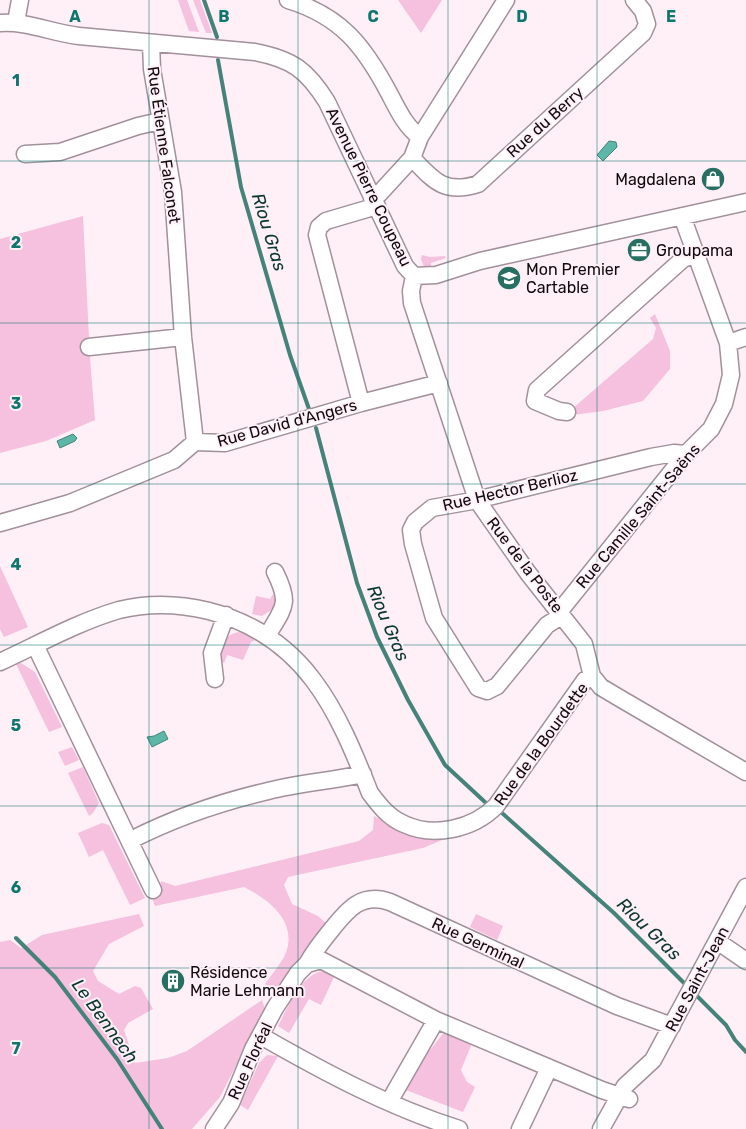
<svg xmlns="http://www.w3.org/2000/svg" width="746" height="1129" font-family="Rubik,sans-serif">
<rect width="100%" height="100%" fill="#ffeff7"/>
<path fill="#f6c0df" d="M178,0H187L199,32L189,31Z
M193,0H200L212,33H206Z
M398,0H442L421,33Z
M83,216L90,358L95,420L46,441L0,453V239Z
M422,255L430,257L445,256L446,258L431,263V266L424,267L421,259Z
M655,314L670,351V369L643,401L603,411L573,415L572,409L653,339L656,328L650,318Z
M0,566L28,627L4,637L0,629Z
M273,594L278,600L276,607L262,616L252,614L256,596L270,599Z
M239,632L247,634L256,640L251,642L243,660L227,655L224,663L217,658C221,645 225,634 239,632Z
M21,663L35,672L62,727L49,732L16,664Z
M72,747L79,760L65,766L58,752Z
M83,767L99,803L93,813L89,816L68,773Z
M374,816C400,830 416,838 447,838L423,848L288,877L284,885L292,904L318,916L327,924L277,994L265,984C272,974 280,965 285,955C299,922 269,900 244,887L155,906L150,893L159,890L161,881L175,886L359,841L373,830Z
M102,823L109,825L145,898L130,905L103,850L89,857L78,833Z
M139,914L144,926L109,944L93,971L98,981L119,994L135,986L141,988L153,1009L128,1023L124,1030L135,1063L168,1058L187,1051L262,1000L265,1009L220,1097L192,1129H0V942L10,940L21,948L42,935Z
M476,914L503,926L497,940L470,927Z
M323,971L334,977L321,1005L309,999L289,1033L278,1026C287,1009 301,974 323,971Z
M445,1031L472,1043L461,1070L467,1082L475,1087L463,1112L406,1090L427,1054Z
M267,1055L278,1056L248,1110L240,1105L259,1063Z"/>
<path fill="#5cb7a8" stroke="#45837a" d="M609,141L616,142L617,147L603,161L597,155Z
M73,434L77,438L75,441L60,448L57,441Z
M164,731L168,739L152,747L147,737L154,736Z"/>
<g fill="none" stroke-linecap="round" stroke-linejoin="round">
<path stroke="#45837a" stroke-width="4" d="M204,0L217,37
M218,60L241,187L290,355L309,409
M316,428L357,583L377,637L408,700L445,765L486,803
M502,813L614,913L688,987
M16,938L55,977L117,1059L162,1129
M693,992L726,1025L735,1040L746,1052"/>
<g stroke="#a2909a" stroke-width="19">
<path id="minor" d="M288,0C341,16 364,46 389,93C398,110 405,126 420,137
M16,22L20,0
M0,23C27,21 52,33 79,36L255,52C292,59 307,70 327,102L405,266L414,276L436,275L480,261L746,202
M151,43L152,69L173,192L183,337L195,442
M25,154L60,152L138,126L160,121
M412,158C433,180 444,195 478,184L643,33L647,24L643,11L634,0
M372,198L379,194L412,158L420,137L506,0
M682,216L728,343L731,375L724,404L711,429L686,454L563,607L558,618L547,625L497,686L487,691L478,688L434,618L413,544L411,530L415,522L432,508L472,501L651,457L674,453L686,454
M414,276L411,291L412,303L477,500L528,573L584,644L592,676L601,687L616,696L746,772
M728,343L746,337
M89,347L183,337
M361,403L317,235L319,227L326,221L377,206
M567,412L559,411L535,401L537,390L683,259L696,254
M0,523L70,503L174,460L195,442L225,443L361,403L439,383
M267,636C284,607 291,604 275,572
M35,645L153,890
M0,662C39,644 78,622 119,610C148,603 180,604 209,611C305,636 337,709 370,793C379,805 389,818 404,824C434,838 473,829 496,806L585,680L592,676
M215,679L212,653L226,615
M131,840C174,818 221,802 268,791C299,783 331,781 363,774
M717,941L746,961
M307,964C314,951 323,940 332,929C348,909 362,892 390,902L617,1006L672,1026
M261,1036C324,1072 389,1107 459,1129
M389,1102L436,1020
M214,1129L231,1103L253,1049L275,1008L298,973L307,964L321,960L436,1020L602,1090L629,1099
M520,1129L549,1068
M601,1129L625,1086L653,1060L746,887"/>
</g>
<use href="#minor" stroke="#fff" stroke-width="16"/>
</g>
<path fill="none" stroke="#0f766e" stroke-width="1" stroke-opacity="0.55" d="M149,0V1129M298,0V1129M448,0V1129M597,0V1129M0,161H746M0,323H746M0,484H746M0,645H746M0,806H746M0,968H746"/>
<defs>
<g id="shop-disc" transform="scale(1.25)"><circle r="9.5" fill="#276e63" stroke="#ffeff7"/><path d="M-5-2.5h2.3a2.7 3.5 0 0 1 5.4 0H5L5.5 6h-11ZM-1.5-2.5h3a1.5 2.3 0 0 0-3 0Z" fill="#fff"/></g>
<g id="office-disc" transform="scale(1.25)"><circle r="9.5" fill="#276e63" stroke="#ffeff7"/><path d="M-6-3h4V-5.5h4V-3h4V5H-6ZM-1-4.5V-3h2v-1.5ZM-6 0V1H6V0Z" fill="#fff"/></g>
<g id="school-disc" transform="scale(1.25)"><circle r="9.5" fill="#276e63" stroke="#ffeff7"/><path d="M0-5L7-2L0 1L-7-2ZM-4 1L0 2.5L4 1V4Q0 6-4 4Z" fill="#fff"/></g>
<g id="building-disc" transform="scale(1.25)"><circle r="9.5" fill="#276e63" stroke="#ffeff7"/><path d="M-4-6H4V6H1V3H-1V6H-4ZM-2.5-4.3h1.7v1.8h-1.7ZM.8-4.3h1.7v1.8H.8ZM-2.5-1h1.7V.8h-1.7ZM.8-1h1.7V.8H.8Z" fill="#fff"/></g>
</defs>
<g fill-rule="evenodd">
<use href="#shop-disc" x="713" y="179"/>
<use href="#office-disc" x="639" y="250"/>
<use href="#school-disc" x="509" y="278"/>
<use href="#building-disc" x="173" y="981"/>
</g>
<g text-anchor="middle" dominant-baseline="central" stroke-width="4" stroke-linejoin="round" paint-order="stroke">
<g font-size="16" fill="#100a0e" stroke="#ffeff7">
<text transform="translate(545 122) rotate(-42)">Rue du Berry</text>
<text transform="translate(164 145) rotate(82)">Rue Étienne Falconet</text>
<text transform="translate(369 187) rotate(64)">Avenue Pierre Coupeau</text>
<text transform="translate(287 423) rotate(-15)">Rue David d'Angers</text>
<text transform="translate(510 490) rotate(-13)">Rue Hector Berlioz</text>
<text transform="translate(638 516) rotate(-50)">Rue Camille Saint-Saëns</text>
<text transform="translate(525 565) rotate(53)">Rue de la Poste</text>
<text transform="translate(541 744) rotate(-54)">Rue de la Bourdette</text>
<text transform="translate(478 943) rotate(25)">Rue Germinal</text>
<text transform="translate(697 979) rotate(-62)">Rue Saint-Jean</text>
<text transform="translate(250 1061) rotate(-65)">Rue Floréal</text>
</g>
<g font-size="16" fill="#100a0e" stroke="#ffeff7" text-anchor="start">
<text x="696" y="179" text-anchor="end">Magdalena</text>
<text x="656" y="250">Groupama</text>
<text x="526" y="269">Mon Premier<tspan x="526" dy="18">Cartable</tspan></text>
<text x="190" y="972">Résidence<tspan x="190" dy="18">Marie Lehmann</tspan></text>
</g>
<g font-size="18" font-style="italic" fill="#0a3730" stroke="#ffeff7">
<text transform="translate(269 232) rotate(73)">Riou Gras</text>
<text transform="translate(388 623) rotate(67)">Riou Gras</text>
<text transform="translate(649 929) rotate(44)">Riou Gras</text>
<text transform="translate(105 1021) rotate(54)">Le Bennech</text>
</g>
</g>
<g font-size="16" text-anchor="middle" font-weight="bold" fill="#0f766e" stroke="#ffeff7" stroke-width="4" stroke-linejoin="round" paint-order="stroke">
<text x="75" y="22">A</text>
<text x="224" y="22">B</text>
<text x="373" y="22">C</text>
<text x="522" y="22">D</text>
<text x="671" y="22">E</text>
<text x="16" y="86">1</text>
<text x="16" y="248">2</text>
<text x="16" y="409">3</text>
<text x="16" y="570">4</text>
<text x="16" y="731">5</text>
<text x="16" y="893">6</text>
<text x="16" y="1054">7</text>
</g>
</svg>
